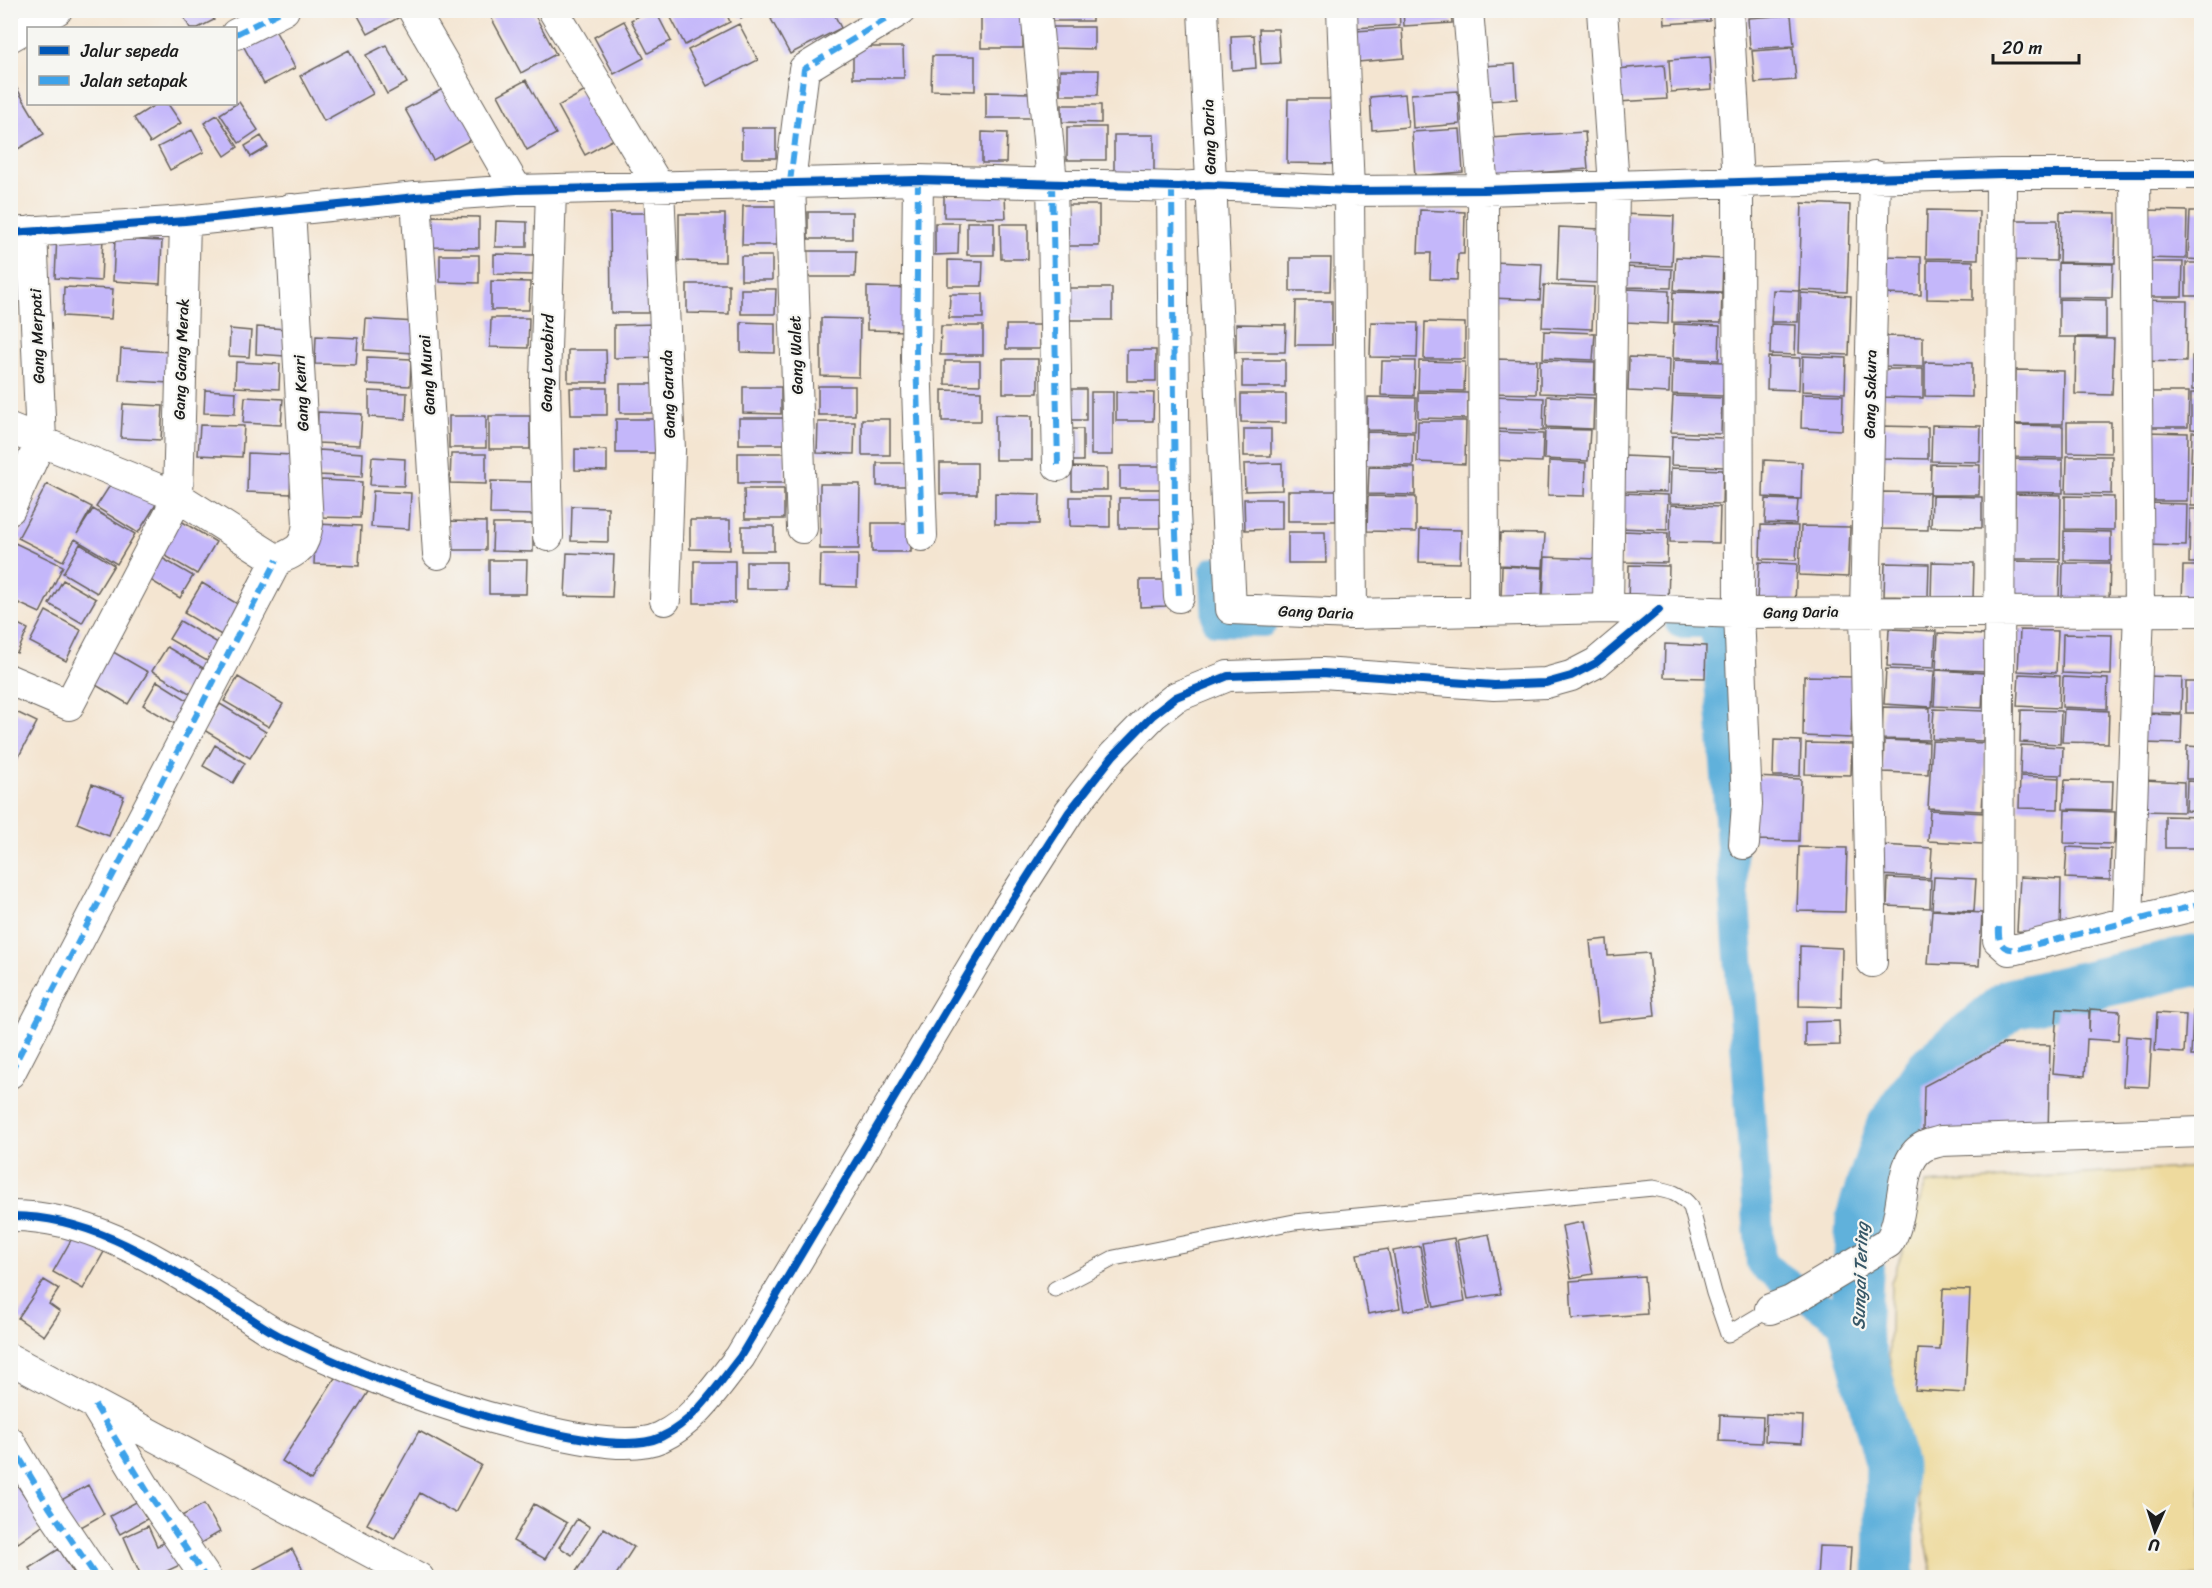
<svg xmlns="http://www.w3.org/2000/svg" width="2212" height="1588" font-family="Sriracha,sans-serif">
<rect width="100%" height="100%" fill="#f6f6f2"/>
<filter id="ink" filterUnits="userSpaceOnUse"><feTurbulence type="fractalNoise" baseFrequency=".0167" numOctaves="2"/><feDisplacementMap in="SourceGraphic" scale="12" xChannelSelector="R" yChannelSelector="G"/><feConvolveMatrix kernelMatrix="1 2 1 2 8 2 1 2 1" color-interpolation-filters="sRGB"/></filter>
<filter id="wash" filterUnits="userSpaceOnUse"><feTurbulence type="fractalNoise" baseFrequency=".008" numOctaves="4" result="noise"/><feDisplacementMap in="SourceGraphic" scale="24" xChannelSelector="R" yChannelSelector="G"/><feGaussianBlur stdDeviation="1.35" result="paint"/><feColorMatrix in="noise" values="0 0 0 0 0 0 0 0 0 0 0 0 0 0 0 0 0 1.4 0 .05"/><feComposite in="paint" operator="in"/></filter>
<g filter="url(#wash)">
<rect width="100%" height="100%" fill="#f4e5d1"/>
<path fill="#eeda9e" stroke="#857b5d" stroke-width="1.5" d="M2201,1167V1577H1933L1889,1356L1891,1283L1926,1184Z"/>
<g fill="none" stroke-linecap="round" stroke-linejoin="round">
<path stroke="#60b1db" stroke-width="30" d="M1215,571L1217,621L1263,622
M1680,623H1715L1761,1264L1855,1331"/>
<path stroke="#60b1db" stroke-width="51" d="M1889,1578L1891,1465L1855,1331L1861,1218L1890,1130L1931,1070L2010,1004L2193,961L2202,962"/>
</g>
<g id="blocks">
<path fill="#c4b7fa" d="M180,10H208L214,20L198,28H190Z
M355,10H394L398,18L368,34Z
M487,10H532L556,54L521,73Z
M649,10H655L671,41L648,53L631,20Z
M667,10H725L730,22L685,45Z
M737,10H755L741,18Z
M787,10H832L841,28L790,54L771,19Z
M981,10H1023V48H981Z
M1052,10H1092V21H1052Z
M1354,10H1399L1400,25L1355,28Z
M1403,10H1451L1452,23L1404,26Z
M1664,10H1710V21L1665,24Z
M1743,10H1780V12L1743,15Z
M1791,15L1794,46L1750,49L1748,18Z
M624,21L644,58L614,74L594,37Z
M739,24L758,60L707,86L688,50Z
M1053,27H1094V49L1053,48Z
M1402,28L1404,58L1358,62L1355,31Z
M1259,29H1278L1280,63L1261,64Z
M275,30L295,68L264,84L244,47Z
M1254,35L1256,68L1232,70L1231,36Z
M386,45L407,83L387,94L366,55Z
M853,47H903L904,78H853Z
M1793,48L1796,80L1755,83L1752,51Z
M349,50L373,94L324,121L300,76Z
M932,56H975V91L931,90Z
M1710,57L1712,89L1671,92L1669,60Z
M1515,64L1517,99L1486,101L1483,66Z
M1664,65L1667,99L1618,102L1616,69Z
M1060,70H1099L1098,95H1060Z
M10,77L44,134L11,153L10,151Z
M526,80L556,134L527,150L498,95Z
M454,83L482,134L433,160L405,109Z
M587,90L614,139L585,155L558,106Z
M1458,91L1460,124L1413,128L1411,94Z
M986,92L1031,93V118H986Z
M1405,94L1408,127L1372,130L1370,97Z
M1288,99H1339L1338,164L1287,163Z
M239,102L258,130L239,143L220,114Z
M156,104H168L181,123L150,143L134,118Z
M1062,105H1101V123L1062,122Z
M217,115L238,147L225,156L204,123Z
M1067,127H1106V160H1067Z
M742,128H776V158H742Z
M1460,129L1463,172L1415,176L1412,132Z
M192,130L204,152L170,170L158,147Z
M982,132L1007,133L1006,163H982Z
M1585,132L1588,169L1493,176L1490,138Z
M1114,135H1154V175H1114Z
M261,136L268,147L251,157L245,146Z
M944,196H1005L1006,218L944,217Z
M1802,203L1850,205L1847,292L1799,290Z
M1067,205H1099V246H1066Z
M743,206H779L778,245H742Z
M1420,210L1465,212L1464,254H1458L1457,280L1430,279L1431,253H1418Z
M1927,210L1979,211L1978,259L1926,258Z
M2144,210L2187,211L2186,259L2143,258Z
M2190,211H2202V260L2188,259Z
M808,212H852V239H808Z
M2060,212L2116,213L2115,263L2059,262Z
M610,213H656L657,313H611Z
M679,214H725V262L679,261Z
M1621,214L1674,216L1672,266L1619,264Z
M431,216L479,217V248L430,247Z
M2014,220H2057L2056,261L2014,260Z
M496,221L527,222V247H495Z
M967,222H994V255H967Z
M935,223H959L958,254L935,255Z
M1000,224H1028V259H1001Z
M1559,227L1600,229L1598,283L1557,281Z
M57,235L103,237L101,281L55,278Z
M115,239L162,241L160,284L113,281Z
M807,251H856L855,277H807Z
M494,254L534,255L533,275L494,274Z
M440,255H479V283L440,282Z
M30,256L31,291L10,292V257Z
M741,256H772V280H741Z
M1882,256L1921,257V295L1881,294Z
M1676,257L1723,259L1722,292L1674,290Z
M1290,258H1331L1330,291H1290Z
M948,260L983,261L982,286H948Z
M1927,260L1973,261V300L1927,299Z
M1493,262L1542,264L1540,300L1492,298Z
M2142,262H2183L2182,297H2141Z
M2058,263L2113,264L2112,298L2058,297Z
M2186,263H2202V296H2186Z
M1625,267L1672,269L1671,288L1624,287Z
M491,281L530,282L529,310H491Z
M687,284H729V314L687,313Z
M1544,285L1594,287L1592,329L1542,327Z
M64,287L113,289L111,319L63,316Z
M867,287L909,288L908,331L867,330Z
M1067,288H1112V320H1067Z
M741,289H776L775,314H741Z
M1627,289L1669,291L1668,324L1626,322Z
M1773,290L1799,291L1798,322H1771Z
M1673,292L1722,293L1721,323L1672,322Z
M1801,293L1851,296L1849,355L1799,353Z
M950,294H983V318H949Z
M2059,299L2106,300V337H2059Z
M2140,300L2187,301L2186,362L2139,361Z
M1296,301H1332V345H1295Z
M491,318H529L528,348L490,347Z
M821,318L860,319L859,377L821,376Z
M366,319L416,322L414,353L364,350Z
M741,322L775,323V353L741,352Z
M1371,322L1418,323L1417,358L1370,357Z
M1425,322L1465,323V359H1424Z
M657,324L658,357L614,358V325Z
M1236,324L1286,325L1285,352H1236Z
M1674,324L1720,326L1719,360L1673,358Z
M1771,324L1796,325L1795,355L1770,354Z
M1006,325H1040V349H1006Z
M941,326H983V355H940Z
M257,327L286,329L285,356L256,354Z
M230,329L251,331L249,357L229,356Z
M1544,331L1595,333L1593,360L1543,358Z
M316,336L358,338L356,365L315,364Z
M1884,336L1923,337V367L1884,366Z
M2076,338L2114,339L2112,395L2075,394Z
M121,349L171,352L169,383L119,380Z
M568,350H606L607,382H568Z
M1127,350H1156V381H1127Z
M1803,356L1846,358L1845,393L1802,391Z
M2192,356H2202V390H2192Z
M367,357L411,359L410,386L367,384Z
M1629,357L1670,359L1669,393L1628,391Z
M1768,357L1800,358L1799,390L1767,389Z
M1003,359H1038V393H1003Z
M1494,359L1537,360L1536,394L1492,393Z
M1242,360H1285V387H1242Z
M1540,360L1595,362L1594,395L1540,393Z
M1673,360L1724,362L1723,396L1672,394Z
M945,361H980V385L945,384Z
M1382,361H1415L1414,396L1381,395Z
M1419,361L1465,362L1464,391L1418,390Z
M236,362L280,364L279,389L235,387Z
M1925,362L1972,363V397L1925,396Z
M1879,369H1923V398L1879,397Z
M2016,370L2064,371L2063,424H2015Z
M620,384H656V413H620Z
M818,386H855V415H818Z
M743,387H781V414L743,413Z
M570,388H607V415H571Z
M1069,389H1086V420H1069Z
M205,390L236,392L235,414L204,413Z
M942,390L981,391V421H942Z
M369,391L407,393L406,419L369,417Z
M1091,392H1113V455H1091Z
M1116,392L1154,393L1153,421H1116Z
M1418,392L1468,393V419L1418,418Z
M2146,392H2189L2188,427H2145Z
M2191,393H2202V430L2191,429Z
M1241,394H1286V423L1241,422Z
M1802,394L1843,395L1842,430L1801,428Z
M1493,396L1544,398L1543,431L1492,429Z
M1547,396L1594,398L1593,429L1546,427Z
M1673,396L1722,398L1721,434L1671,432Z
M245,397L283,399L281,425L243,423Z
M1368,397L1416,398L1415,431L1367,430Z
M123,404L163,406L161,440L121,438Z
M318,412L362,414L360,445L317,443Z
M995,415L1032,416V460H995Z
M449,416H486V448H449Z
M489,416H530V449H489Z
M739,418H785V444H739Z
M616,419H660V453H616Z
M862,419H890V455H862Z
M1418,421H1466L1465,464L1417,462Z
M818,422H855L854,454L817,453Z
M2067,422H2111V453L2067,452Z
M200,425L244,426L242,457L198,455Z
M1932,425L1981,426L1980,462L1931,461Z
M2014,425L2063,426V458L2014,457Z
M1879,426L1928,427V459L1878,458Z
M1068,429H1083V461H1067Z
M1244,429H1271V456H1244Z
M1545,429L1590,430L1588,461L1544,459Z
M1367,432L1414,433L1413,466L1366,465Z
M1493,432L1543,434L1542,462L1492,460Z
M2146,432L2188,433L2187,501H2144Z
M2192,432H2202V461H2191Z
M1672,436L1725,438L1724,467L1671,465Z
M575,449L607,450V471L575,470Z
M319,450L363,453L362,477L318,475Z
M248,453L292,455L290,494L247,492Z
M738,453H786L785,483H738Z
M451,454H486V484L450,483Z
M1624,456L1668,458L1667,492L1623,491Z
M2067,456H2112L2111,494L2066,493Z
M372,457L405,459L404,486L370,485Z
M2013,459L2063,460V493L2012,492Z
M1764,460L1802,462L1801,499L1763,497Z
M1549,461L1586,463L1585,496L1548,495Z
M877,463H910V486H877Z
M940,463H977V494H940Z
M1282,463V490L1245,491L1244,464Z
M1931,464L1980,465L1979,495H1930Z
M2192,464L2202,465V506H2191Z
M1120,466H1160V489H1120Z
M1072,467L1107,468V490H1072Z
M1369,467L1415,468V495L1368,494Z
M1671,468L1723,470L1722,504L1670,503Z
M118,473L160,498L138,533L96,507Z
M321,480L362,482L360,518L319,517Z
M491,481L535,482V515L490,514Z
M47,484L92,507L77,534L93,509L135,534L117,564L75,539L63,561L18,538Z
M820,484H860L859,549H820Z
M744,489H784V519H745Z
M373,491L411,493L409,529L371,527Z
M1288,491H1336V521H1288Z
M1882,492L1929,493L1928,530L1881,529Z
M995,493L1040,494L1039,524H995Z
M1621,493L1668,495L1667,530L1620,528Z
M2015,494L2061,495L2060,559H2014Z
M1368,496L1416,497V532L1367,531Z
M1932,496L1982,497V528L1931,527Z
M2065,496L2114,497V530L2065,529Z
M1070,497H1110V527L1070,526Z
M1119,498H1160V528H1119Z
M1244,499H1282V529L1245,530Z
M1766,499L1798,500L1796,524L1765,523Z
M2146,503L2187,504L2186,546L2145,545Z
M1671,505L1720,507L1719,543L1670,542Z
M572,506L608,507V542L571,541Z
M2190,509H2202V563H2189Z
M176,518L216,542L197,574L157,551Z
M690,520H730V550L690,549Z
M450,521L486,522V550H449Z
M872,523H911V552H872Z
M316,524L361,526L359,566L314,564Z
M493,524H533V552L492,551Z
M1761,525L1798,526L1796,560L1760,559Z
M742,526H774V551H742Z
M1801,526L1850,527L1848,577L1799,575Z
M1420,529L1461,530L1460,563L1419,562Z
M1624,531L1668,533L1667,563L1623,562Z
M2064,531L2111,532V561L2064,560Z
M1288,532H1325L1326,563H1288Z
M1500,533L1545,534L1543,567L1499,565Z
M15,543L63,566L40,613L10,599V552Z
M80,544L114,565L97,593L63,573Z
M567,553L614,555L612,597L565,596Z
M155,554L193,576L180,598L142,575Z
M821,555H858L857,587L820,586Z
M1545,557L1597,559L1595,601L1543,599Z
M489,560H527L526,594H489Z
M694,561H735V603H694Z
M2014,561L2060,562L2059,602L2013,601Z
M746,562H786V589H746Z
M1759,562L1797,564L1795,602L1757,600Z
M1932,562L1974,563L1973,600L1931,599Z
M1885,563L1929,564L1928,597L1884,596Z
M2063,563H2110L2109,601L2062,600Z
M1629,565L1669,566L1668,604L1628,602Z
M1502,566L1543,568L1542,599L1501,598Z
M2183,566H2202V605H2182Z
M63,580L96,599L82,623L49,604Z
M1140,580H1166V606L1140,607Z
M202,583L241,606L223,636L184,613Z
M46,611L81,630L66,661L30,642Z
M10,620L28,629L17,653L10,650Z
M180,621L218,643L207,661L169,639Z
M1889,629L1936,631L1934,668L1887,666Z
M2020,630L2058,631L2056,673L2018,671Z
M1938,633L1985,635L1984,671L1936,669Z
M2063,634L2112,635L2111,675L2062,673Z
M1665,644L1706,646L1705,678L1664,677Z
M167,647L205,669L191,694L152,671Z
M108,649L148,672L128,704L89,681Z
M1886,669L1934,671L1932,707L1884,704Z
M1936,670L1984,673L1982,708L1934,706Z
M2019,674L2060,676L2059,708L2017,706Z
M1804,676L1853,677L1851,738L1803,736Z
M2145,676L2182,677L2181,713L2144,712Z
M238,677L283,704L269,727L224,701Z
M2063,677L2108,679L2107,709L2062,707Z
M157,681L189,701L175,724L143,705Z
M2186,682H2202V713H2186Z
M220,704L266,732L250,758L204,730Z
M1883,707L1930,708L1929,740L1882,739Z
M10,709L37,722L10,773Z
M1934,709L1984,711L1983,741L1932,739Z
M2064,709L2109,711L2108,743L2062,742Z
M2021,710L2061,711L2060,744L2020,742Z
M2143,714L2182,715L2181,744L2143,743Z
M1774,740L1801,741L1800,776H1773Z
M1884,740L1929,742L1928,774L1883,772Z
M1932,741L1986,743L1982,811L1928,808Z
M1806,743L1852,744L1851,775L1805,774Z
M215,745L245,763L233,783L203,766Z
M2021,745L2063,747L2062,775L2020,774Z
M2187,746L2202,747V779H2186Z
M2020,776L2059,778L2058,809L2019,808Z
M1754,777L1801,779L1799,841L1752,840Z
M2065,780L2113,781L2112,810L2063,809Z
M2143,780L2184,782V812L2142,811Z
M2187,781L2202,782V812L2186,811Z
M92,784L124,796L109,836L77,823Z
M1930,810L1984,813L1983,844L1928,841Z
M2065,810L2115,812L2114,844L2064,843Z
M2165,816L2202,817V848H2165Z
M1882,845L1932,848L1930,878L1881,875Z
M1799,847L1847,848L1845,912L1797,911Z
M2067,847L2111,849L2110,880L2065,878Z
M1934,877L1976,879L1974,911L1932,909Z
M2020,877L2061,879L2060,933L2017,931Z
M1888,878L1931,880L1930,908L1887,906Z
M1932,910L1982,913L1979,966L1928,964Z
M1607,939L1608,956L1649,953L1655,1016L1598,1022L1590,941Z
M1800,946L1842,948L1841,1007L1799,1006Z
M2057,1009L2089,1011V1032L2090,1009L2120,1011L2118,1041L2087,1039L2085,1076L2053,1073Z
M2193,1011H2202V1056H2191Z
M2157,1013L2186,1015L2184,1053L2155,1051Z
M1839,1021L1840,1045L1805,1046V1022Z
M2126,1036L2152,1038L2149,1087L2123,1086Z
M2003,1044L2050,1045L2048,1134L1923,1131L1924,1086Z
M1583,1222L1593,1274L1571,1278L1562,1226Z
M75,1233L105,1250L83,1289L53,1272Z
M1489,1234L1501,1294L1468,1299L1457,1240Z
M1454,1238L1465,1301L1434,1307L1422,1243Z
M1420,1246L1431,1306L1404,1311L1393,1251Z
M1388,1249L1400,1308L1368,1314L1357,1254Z
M1644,1276L1647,1314L1572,1319L1570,1281Z
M44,1280L59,1289L49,1304L60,1312L44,1336L18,1318Z
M1943,1289L1970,1290L1965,1393L1915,1390L1918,1349L1940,1350Z
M338,1373L368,1392L311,1480L282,1461Z
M1766,1414L1803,1416L1802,1443L1765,1441Z
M1720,1415L1763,1417L1762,1443L1719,1441Z
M419,1431L481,1465L455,1513L420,1493L394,1539L367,1524Z
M17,1485L45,1524L18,1543L10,1532V1489Z
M88,1485L104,1514L74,1531L58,1502Z
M138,1501L147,1519L120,1534L110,1516Z
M204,1504L220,1532L192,1548L176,1519Z
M534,1504L567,1523L545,1559L513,1541Z
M577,1519L590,1527L572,1555L559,1547Z
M148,1526L157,1546L171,1540L182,1564L152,1578H142L124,1537Z
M604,1528L634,1547L614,1578H572Z
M1819,1546L1851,1547L1849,1578H1817Z
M59,1549L77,1578H36L29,1568Z
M292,1549L307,1578H258L254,1569Z"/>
</g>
</g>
<g filter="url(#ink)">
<use href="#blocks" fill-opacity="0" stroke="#68625b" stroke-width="1.5"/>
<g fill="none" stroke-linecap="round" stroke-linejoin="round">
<g stroke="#68625b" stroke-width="17">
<path id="lane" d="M1055,1289L1114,1258L1294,1222L1653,1188C1670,1191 1680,1193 1691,1207L1714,1293L1728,1334L1770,1309"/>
</g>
<g stroke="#68625b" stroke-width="32">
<path id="street" d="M413,10L517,190
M553,10L659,187L670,450L665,600
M1036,10L1052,183L1058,466
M1203,10L1231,609L1352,614L1608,608L1739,613L2202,611
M1342,10L1349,191L1352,614
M1468,10L1483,190L1484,610
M1602,10L1614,186L1608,608
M1728,10L1738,183L1739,613L1747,804L1744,844
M236,34L284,10
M10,37L57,10
M2001,174L1998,940L2009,950L2017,949L2202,904
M918,180L916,358L922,536
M1172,187L1175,512L1179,597
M416,197L438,554
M10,233L185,221L416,197L517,190L918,180L1178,187L1208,185L1349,191L1483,190L2001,174H2202
M10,429L178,497L277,560
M10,509L41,441L32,231
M802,528L790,182L804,69L901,10
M548,536L545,381L551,190
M277,560C299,550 304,549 308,524L290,209
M10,680L69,705L178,497L185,221
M2128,920L2139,610L2135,174
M1872,962L1865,611L1875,176
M10,1073L277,560
M10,1216C96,1215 168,1268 238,1310C253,1319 268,1331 284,1338C370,1379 460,1414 553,1433C582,1439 633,1450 661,1437C695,1421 717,1386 740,1357L1006,910L1069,812L1113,756L1153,715L1176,697L1228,676L1322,673L1494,685L1546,683L1571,676L1596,663L1659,610
M1770,1309L1791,1301L1888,1243C1907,1218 1896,1162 1923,1147C1928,1144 1936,1143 1941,1141L2202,1132
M10,1359L419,1578
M95,1405L149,1494L206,1578
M10,1442L49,1507L97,1578"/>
</g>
<use href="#lane" stroke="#fff" stroke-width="15"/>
<use href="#street" stroke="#fff" stroke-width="30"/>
<path stroke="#3da2ea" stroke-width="6" stroke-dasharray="12 6" stroke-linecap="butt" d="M236,34L284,10
M918,180L916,358L922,536
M790,182L804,69L901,10
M1052,183L1058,466
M1172,187L1175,512L1179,597
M1999,927C1998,941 2001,951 2017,949L2202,904
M10,1073L277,560
M95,1405L149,1494L206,1578
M10,1442L49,1507L97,1578"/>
<g stroke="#f6f6f2" stroke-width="11">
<path id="cycleway" d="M10,233L185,221L416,197L517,190L918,180L1178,187L1208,185L1349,191L1483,190L2001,174H2202
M10,1216C96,1215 168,1268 238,1310C253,1319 268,1331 284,1338C370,1379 460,1414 553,1433C582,1439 633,1450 661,1437C695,1421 717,1386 740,1357L1006,910L1069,812L1113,756L1153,715L1176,697L1228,676L1322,673L1494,685L1546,683L1571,676L1596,663L1659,610"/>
</g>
<use href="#cycleway" stroke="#0057b8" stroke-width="8"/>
</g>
</g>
<g text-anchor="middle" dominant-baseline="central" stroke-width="4.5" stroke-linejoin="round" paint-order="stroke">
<g font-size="16" fill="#1c1c1c" stroke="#f6f6f2">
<text transform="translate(1209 137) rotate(-92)">Gang Daria</text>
<text transform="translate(37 336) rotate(-92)">Gang Merpati</text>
<text transform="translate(796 355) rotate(-92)">Gang Walet</text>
<text transform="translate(181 359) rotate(-88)">Gang Gang Merak</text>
<text transform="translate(547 363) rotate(-89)">Gang Lovebird</text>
<text transform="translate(427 375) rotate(-94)">Gang Murai</text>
<text transform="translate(301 393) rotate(-93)">Gang Kenri</text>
<text transform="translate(668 394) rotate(-92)">Gang Garuda</text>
<text transform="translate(1870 394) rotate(-89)">Gang Sakura</text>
<text transform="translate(1316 612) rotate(2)">Gang Daria</text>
<text transform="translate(1801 612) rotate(-1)">Gang Daria</text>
</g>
<g font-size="18" font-style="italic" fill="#375868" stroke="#f6f6f2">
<text transform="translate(1860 1276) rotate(-88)">Sungai Tering</text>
</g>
</g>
<rect width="2212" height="1588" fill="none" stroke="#f6f6f2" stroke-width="36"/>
<rect x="27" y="27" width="210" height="78" fill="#f6f6f2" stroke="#9f9f9c" stroke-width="1.5"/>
<rect x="39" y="46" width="30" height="9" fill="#0057b8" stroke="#9f9f9c" stroke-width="1.5"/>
<text x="81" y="57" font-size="18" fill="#1c1c1c">Jalur sepeda</text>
<rect x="39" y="76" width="30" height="9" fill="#3da2ea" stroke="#9f9f9c" stroke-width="1.5"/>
<text x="81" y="87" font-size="18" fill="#1c1c1c">Jalan setapak</text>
<g transform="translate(2155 1531) rotate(183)" stroke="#f6f6f2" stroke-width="4.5" paint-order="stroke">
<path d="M0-4.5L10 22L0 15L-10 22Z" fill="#1c1c1c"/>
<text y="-9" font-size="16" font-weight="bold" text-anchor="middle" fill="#1c1c1c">U</text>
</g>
<path d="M1993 54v9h86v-9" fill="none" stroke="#1c1c1c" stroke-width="3"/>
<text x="2002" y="54" font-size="18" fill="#1c1c1c" stroke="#f6f6f2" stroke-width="4.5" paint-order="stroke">20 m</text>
</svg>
